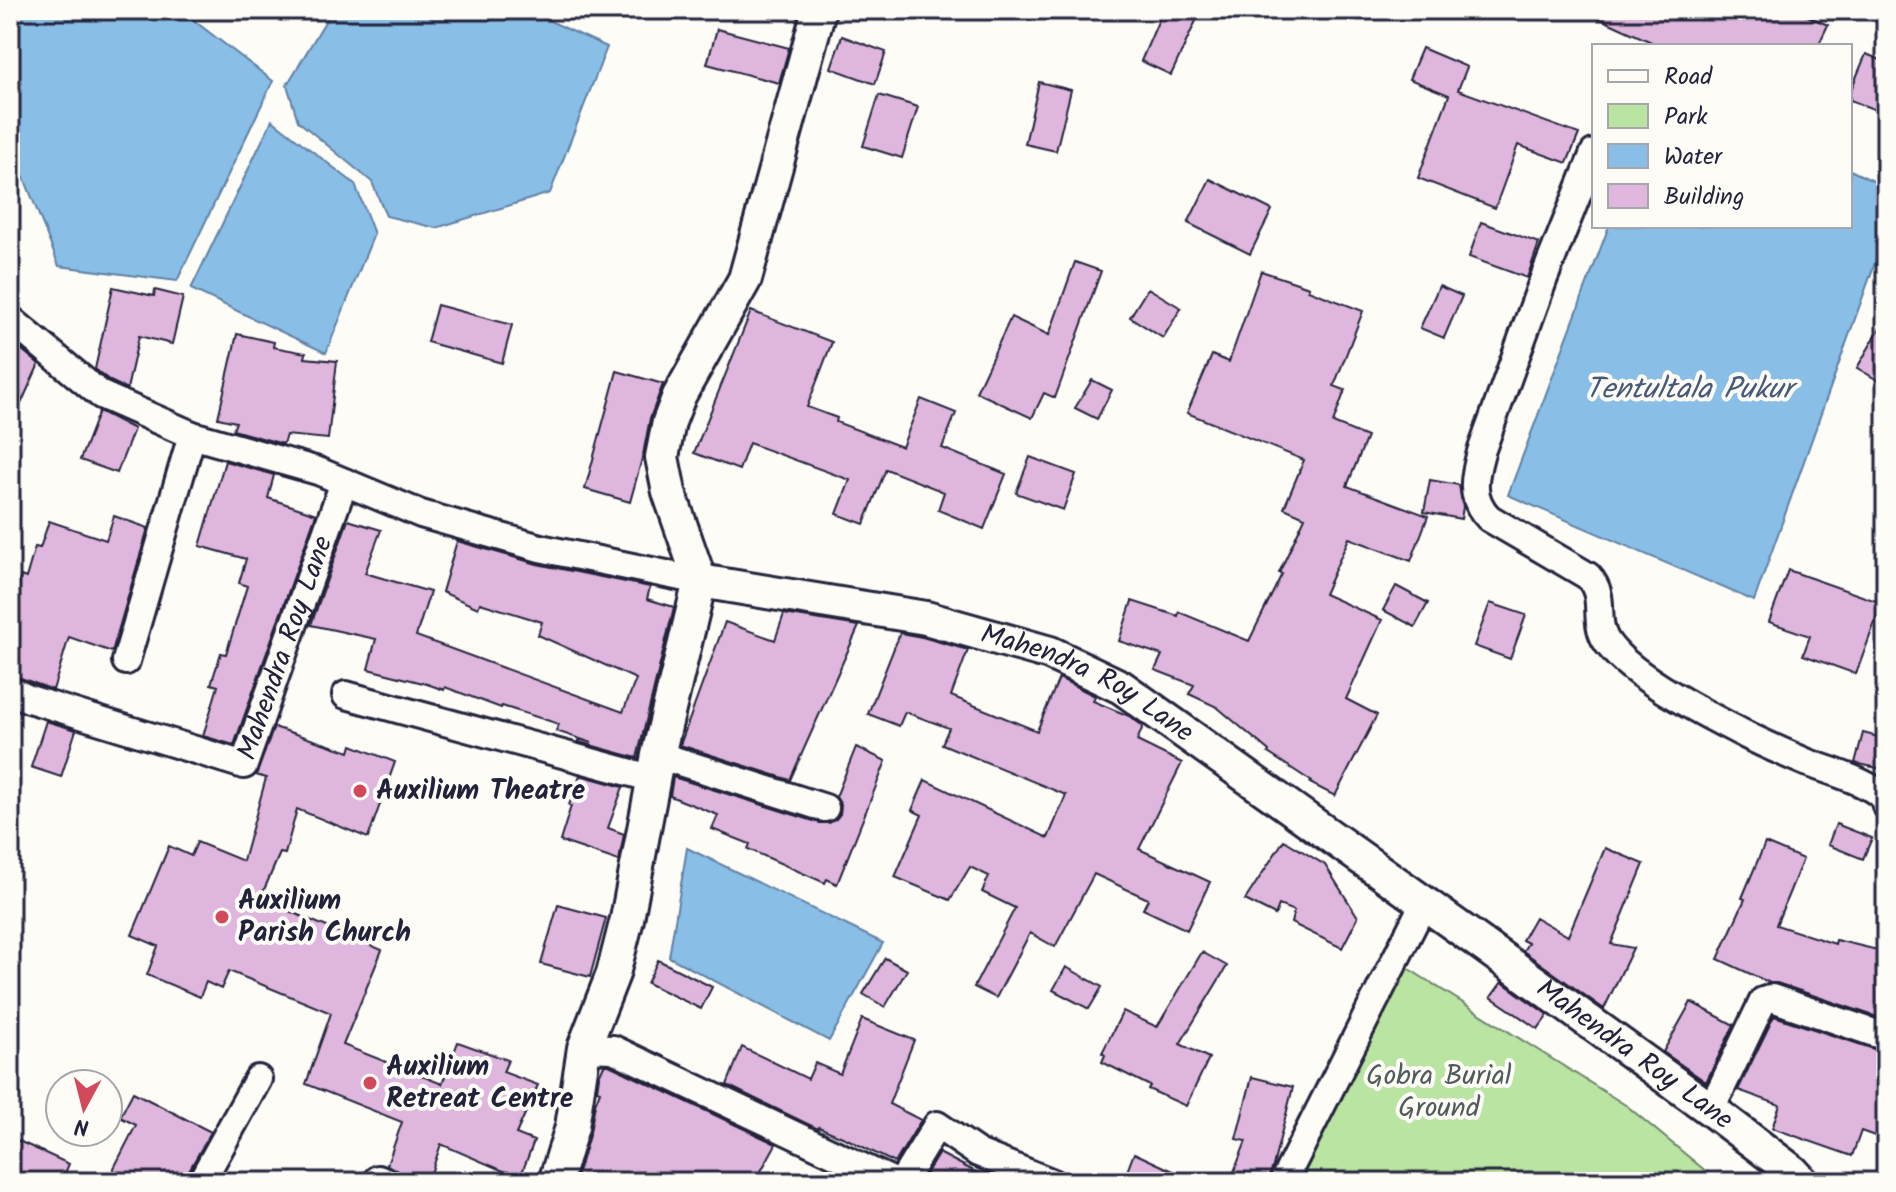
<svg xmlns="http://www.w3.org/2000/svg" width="1896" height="1192" font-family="Kalam,sans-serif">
<rect width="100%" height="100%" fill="#fdfcf7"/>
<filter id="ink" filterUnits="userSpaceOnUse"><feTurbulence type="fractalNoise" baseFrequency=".0125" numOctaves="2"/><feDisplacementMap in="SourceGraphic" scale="16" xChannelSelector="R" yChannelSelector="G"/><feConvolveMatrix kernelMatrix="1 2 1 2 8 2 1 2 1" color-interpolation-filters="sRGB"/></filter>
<g filter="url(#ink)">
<path fill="#bae4a1" stroke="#6e836e" stroke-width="2" d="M1401,964L1627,1106L1719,1182H1310L1303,1174Z"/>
<path fill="#89bee6" stroke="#6080a2" stroke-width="2" d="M10,10H180L273,81L177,281L59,266L10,142Z
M332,10H526L607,47L550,193L436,228L386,216L372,182L298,121L287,85Z
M272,120L355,184L374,234L326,353L191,289Z
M1850,170L1886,187V232L1754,601L1508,495L1609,226H1850Z
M687,848L883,943L829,1041L669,957Z"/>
<path fill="#dfb6dd" stroke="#22223b" stroke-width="2" d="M1163,10H1201L1171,75L1141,61Z
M1581,10H1794L1828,25L1818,46H1660Z
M717,29L789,48L779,83L707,64Z
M842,36L886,52L875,84L831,68Z
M1422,48L1467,67L1458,90L1579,134L1567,163L1518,145L1495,208L1418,178L1449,95L1409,79Z
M1866,54L1886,62V86L1876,110L1850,100V92Z
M1039,82L1071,90L1056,151L1025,144Z
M879,95L918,107L902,158L863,146Z
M1210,179L1272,210L1250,254L1188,223Z
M1481,222L1539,243L1527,278L1469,257Z
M1075,262L1101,271L1055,398L1044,393L1032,418L976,392L1011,317L1049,335Z
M1261,271L1309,287L1308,290L1363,311L1334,386L1345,390L1333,423L1367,437L1347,486L1428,516L1411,561L1349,538L1324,594L1382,620L1346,699L1377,715L1335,796L1310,783L1311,781L1268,753L1269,751L1217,707L1189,694L1194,685L1155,670L1162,655L1119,641L1132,601L1178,616L1179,612L1249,641L1282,574L1279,573L1305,517L1284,508L1304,460L1187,413L1212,355L1229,362Z
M1439,286L1462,296L1444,338L1420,328Z
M113,287L154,296L155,290L183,297L172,344L139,336L127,389L110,381L95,369Z
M1148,288L1181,308L1163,338L1130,317Z
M437,305L512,325L502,363L427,342Z
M751,311L832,342L807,407L837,418L836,422L902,447L921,399L956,413L942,448L1006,474L984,529L938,510L944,492L886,469L864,524L837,514L850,480L749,443L739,470L694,453Z
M1886,318V385L1857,368Z
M237,334L274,342L273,347L306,353L305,358L337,361L328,439L286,435L283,444L233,430L236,422L218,418Z
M10,340L39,364L10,428Z
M617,371L663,384L650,418L643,455L630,502L585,489Z
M1092,380L1112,390L1097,419L1075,408Z
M99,411L134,429L117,473L80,460Z
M1030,457L1076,474L1063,510L1016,493Z
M225,461L274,475L268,498L316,514L234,745L203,736L218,686L211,684L221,653L226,654L247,586L239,583L246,559L200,546Z
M1430,480L1459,485L1463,507L1461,519L1424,512Z
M114,516L148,528L112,652L69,637L53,690L10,674V610L21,576L26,578L35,547L40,548L49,521L106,540Z
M348,520L381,530L365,573L430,592L416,636L623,712L636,679L538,635L542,622L480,603L478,608L442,592L457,541L537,564L650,587L647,599L674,607L637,758L579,742V739L592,743L556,731L559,724L502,706L501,708L445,687L444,690L427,684L368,669L376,639L311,625Z
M1788,570L1882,603L1856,674L1803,655L1810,636L1769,622Z
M1396,586L1428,603L1415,627L1383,610Z
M1490,603L1526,615L1510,659L1474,646Z
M784,614L859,626L790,780L680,745L725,622L775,640Z
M900,633L922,637L968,650L951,696L1037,731L1059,678L1095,696L1093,701L1129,716L1143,726L1137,741L1182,763L1139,849L1210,882L1187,930L1143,909L1148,899L1094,874L1055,947L1030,933L996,998L974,987L1015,908L982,892L989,876L970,867L950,900L895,877L922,815L912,810L925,780L1048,838L1066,795L942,744L949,728L905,712L899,726L868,714Z
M46,721L76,730L61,777L31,767Z
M274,727L350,752L352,745L395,762L368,838L297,809L285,854L280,853L260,899L382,950L343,1045L442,1084L458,1042L508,1060L503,1072L538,1085L516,1134L534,1141L520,1178L441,1144L428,1182L400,1174L398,1171L387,1165L402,1122L306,1084L331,1013L229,971L221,989L206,982L200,997L147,975L158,946L132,935L169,846L191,856L197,842L243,861L266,778L256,775Z
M1863,733L1886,739V770L1855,763Z
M856,747L886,761L837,884L827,879L825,883L748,849L750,844L712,829L718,815L670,796L673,777L820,823H829L836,819L840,814L841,805L836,797Z
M580,775L623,787L608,828L624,834L619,861L560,841L571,806L569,805Z
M1836,824L1872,838L1863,859L1828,845Z
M1284,840L1325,865L1358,917L1342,948L1291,923L1294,911L1279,905L1275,915L1245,900Z
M1765,843L1803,859L1776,925L1835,944L1836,940L1886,952V1020L1777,983H1770L1718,959L1745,899L1742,898Z
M1605,848L1644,864L1611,944L1633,948L1604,1009L1523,951L1528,943L1522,940L1535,917L1568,936Z
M558,905L606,918L590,977L541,964Z
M1202,952L1227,966L1180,1044L1209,1058L1186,1106L1148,1089L1150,1086L1102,1062L1105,1055L1102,1053L1123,1011L1157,1027Z
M885,958L907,970L885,1007L863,994Z
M658,960L712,987L701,1009L647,983Z
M1066,967L1102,987L1089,1009L1053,990Z
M1502,982L1548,1015L1538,1029L1491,997Z
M1691,1002L1734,1025L1706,1082L1663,1052Z
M1774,1016L1886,1053V1140L1861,1131L1852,1156L1772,1128L1780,1105L1738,1090Z
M862,1019L914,1040L889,1104L921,1120L895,1163L847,1139L819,1127L818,1129L727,1085L742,1047L808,1079L815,1063L840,1074Z
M604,1065H609L776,1144L755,1182H575L590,1132L595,1104L600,1091L597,1090L599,1076Z
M1252,1077L1293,1087L1273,1166L1267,1182H1230L1246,1141L1236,1139Z
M133,1092L211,1132L187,1174L185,1182H138L113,1170L136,1125L120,1117Z
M10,1137L69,1164L61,1182H10Z
M939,1153L995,1182H921Z
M1134,1153L1197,1182H1123Z"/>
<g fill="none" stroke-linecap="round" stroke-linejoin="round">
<g stroke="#22223b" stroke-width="32">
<g id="minor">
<path d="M1594,153L1544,278L1481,452C1474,477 1469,498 1489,518L1588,576C1607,597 1593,617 1605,639C1626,675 1708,715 1746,735C1766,745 1787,754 1808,763C1828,770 1865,781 1881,795C1885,799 1884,800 1886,805"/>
<path d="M10,319L101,395L192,435"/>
<path d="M126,661L192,435L318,471L421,514L540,548L700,581"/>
<path id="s1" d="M10,690L29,699L244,765L344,482"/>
<path d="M346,695L654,779"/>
<path d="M658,755L825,808"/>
<path d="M584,1048L613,1049L894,1182"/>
<path d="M1710,1109L1721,1089L1763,1001L1772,998L1886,1037"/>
<path d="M378,1179L387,1182"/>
<path d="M201,1182L258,1079"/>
<path d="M902,1182L937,1125L978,1153L1051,1182"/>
<path d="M1283,1182L1424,903"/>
</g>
</g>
<g stroke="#22223b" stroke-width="38">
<g id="tertiary">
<path id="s2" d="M700,581L926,618L1050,653L1121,687L1486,947L1710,1109L1793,1172L1802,1182"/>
<path d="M700,581L669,492L662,457L669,422L679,396L745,279L819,10"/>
<path d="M555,1182L572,1127L584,1048L613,974L627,919L658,755L700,581"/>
</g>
</g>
<use href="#minor" stroke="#fdfcf7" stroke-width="26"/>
<use href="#tertiary" stroke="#fdfcf7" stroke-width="32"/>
</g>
</g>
<g fill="#d1495b" stroke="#fdfcf7" stroke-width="3">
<circle cx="360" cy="791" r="8"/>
<circle cx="222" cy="917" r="8"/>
<circle cx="370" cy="1083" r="8"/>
</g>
<g text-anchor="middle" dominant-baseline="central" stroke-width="8" stroke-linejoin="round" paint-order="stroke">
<g font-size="28" fill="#22223b" stroke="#fdfcf7">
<text stroke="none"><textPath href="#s1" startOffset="370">Mahendra Roy Lane</textPath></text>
<text stroke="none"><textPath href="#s2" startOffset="404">Mahendra Roy Lane</textPath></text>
<text stroke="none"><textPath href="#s2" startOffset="1068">Mahendra Roy Lane</textPath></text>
</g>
<g font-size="28" font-weight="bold" fill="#22223b" stroke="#fdfcf7" text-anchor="start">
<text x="376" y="791">Auxilium Theatre</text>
<text x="238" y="901">Auxilium<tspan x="238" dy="32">Parish Church</tspan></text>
<text x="386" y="1067">Auxilium<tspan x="386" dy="32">Retreat Centre</tspan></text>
</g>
<g font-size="28" fill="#505c5a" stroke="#fdfcf7">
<text x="1439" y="1076">Gobra Burial<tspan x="1439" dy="32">Ground</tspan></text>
</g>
<g font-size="30" font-style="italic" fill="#465977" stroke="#fdfcf7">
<text x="1689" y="390">Tentultala Pukur</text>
</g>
</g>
<rect width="1896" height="1192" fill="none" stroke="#fdfcf7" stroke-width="40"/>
<rect x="20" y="20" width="1856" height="1152" fill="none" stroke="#22223b" stroke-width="3" filter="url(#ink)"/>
<rect x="1592" y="44" width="260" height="184" fill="#fdfcf7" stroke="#a5a5ac" stroke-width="2"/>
<rect x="1608" y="70" width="40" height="12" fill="#fdfcf7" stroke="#a5a5ac" stroke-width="2"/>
<text x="1664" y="84" font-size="24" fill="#22223b">Road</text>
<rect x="1608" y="104" width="40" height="24" fill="#bae4a1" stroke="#a5a5ac" stroke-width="2"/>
<text x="1664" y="124" font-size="24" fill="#22223b">Park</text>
<rect x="1608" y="144" width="40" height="24" fill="#89bee6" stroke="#a5a5ac" stroke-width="2"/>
<text x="1664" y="164" font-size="24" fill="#22223b">Water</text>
<rect x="1608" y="184" width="40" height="24" fill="#dfb6dd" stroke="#a5a5ac" stroke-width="2"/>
<text x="1664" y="204" font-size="24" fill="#22223b">Building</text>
<g transform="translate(84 1108) rotate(187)"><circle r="38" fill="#fdfcf7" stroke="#a5a5ac" stroke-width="2"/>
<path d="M0-6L14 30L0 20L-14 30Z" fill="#d1495b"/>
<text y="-12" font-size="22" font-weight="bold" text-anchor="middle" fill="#22223b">N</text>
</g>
</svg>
